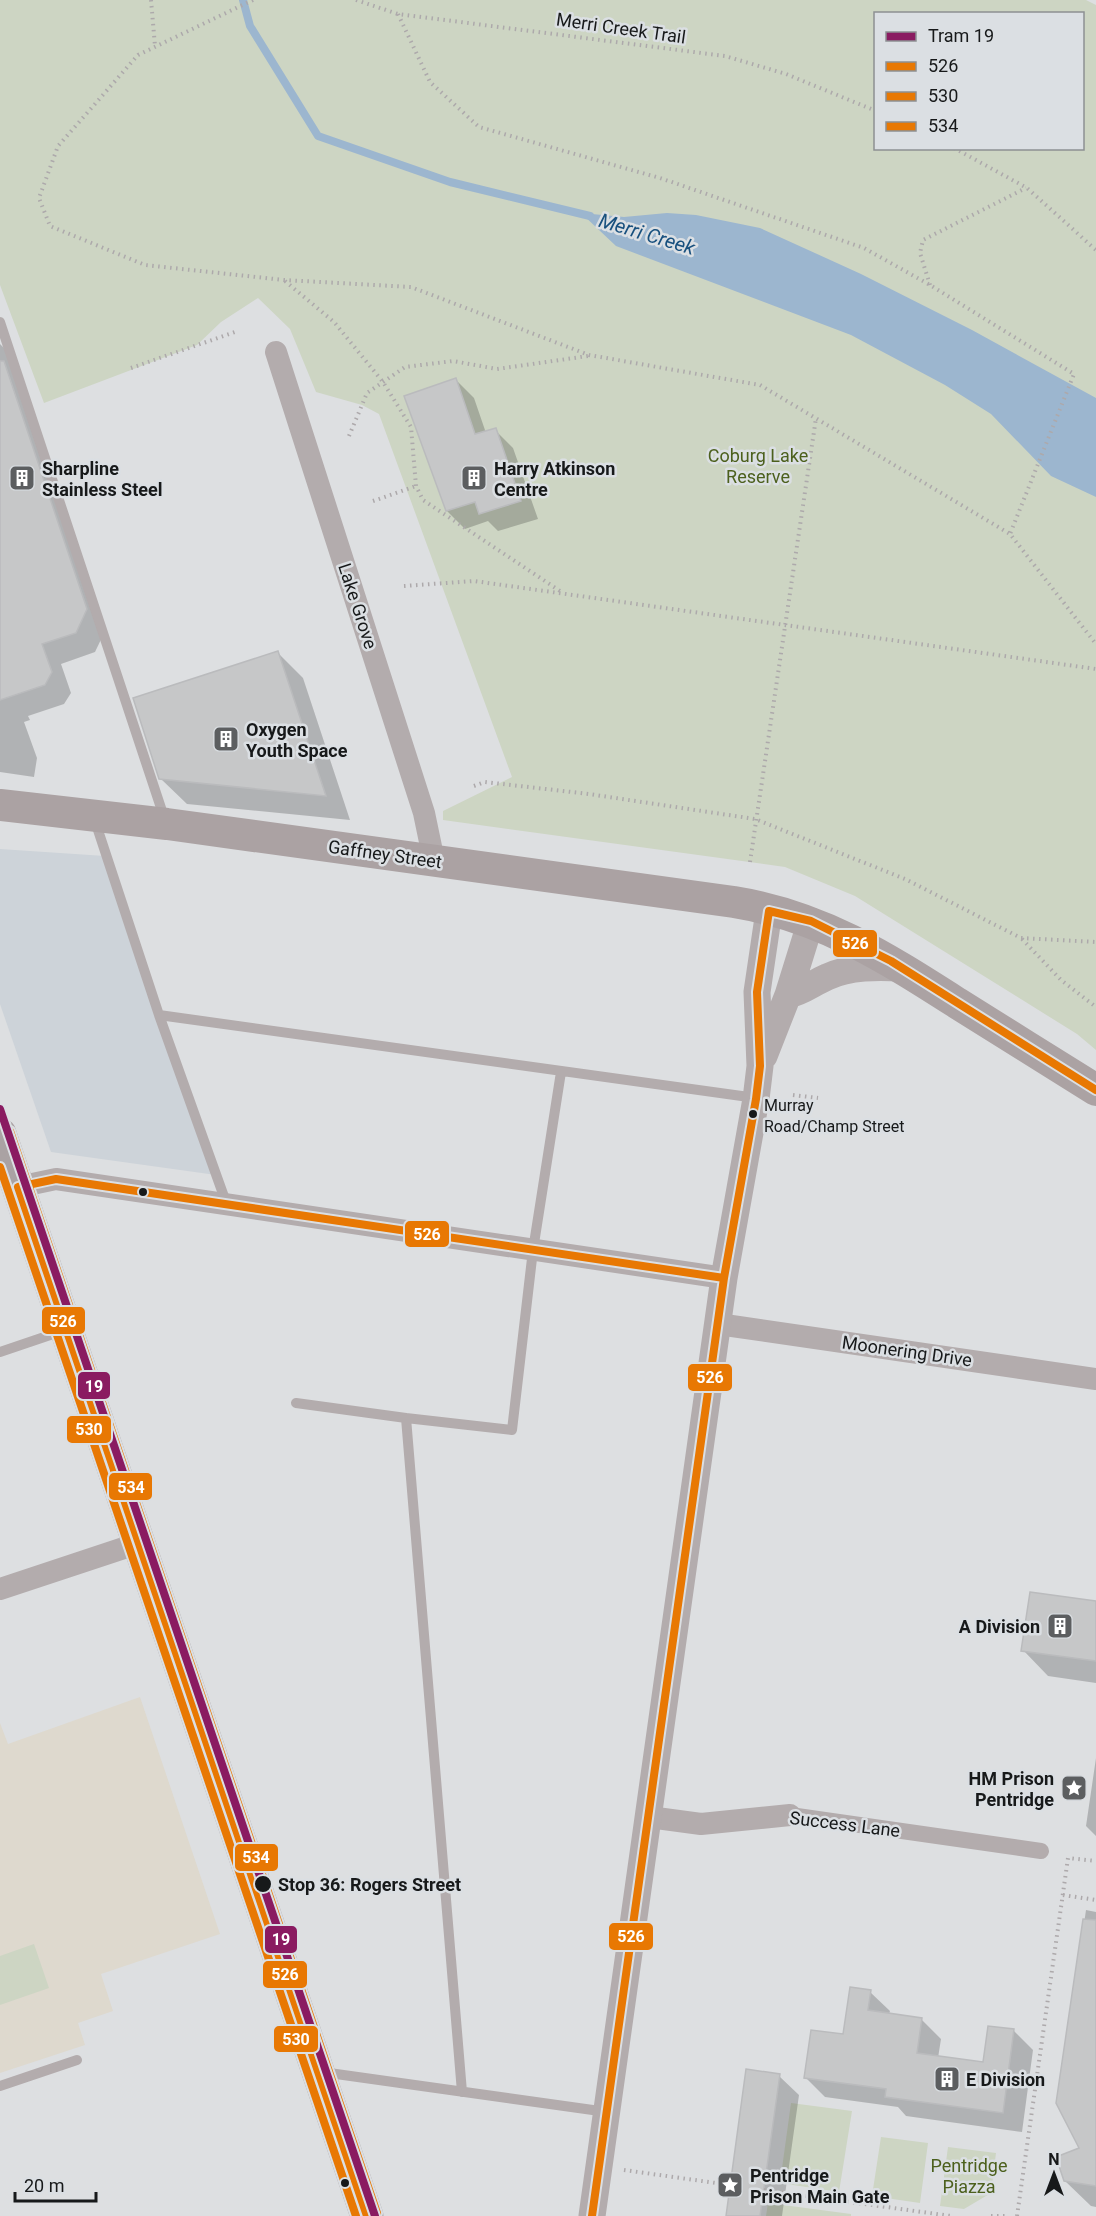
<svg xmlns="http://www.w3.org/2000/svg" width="1096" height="2216" font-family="Roboto,sans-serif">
<rect width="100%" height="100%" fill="#dddfe1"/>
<path fill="#cdd3d9" d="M0,849L105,856L216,1175L51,1152L0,1004Z"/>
<path fill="#ded9ce" d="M140,1697L220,1934L101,1974L113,2011L78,2023L85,2045L0,2073V1723L8,1744Z"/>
<path fill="#cdd5c3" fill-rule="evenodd" d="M0,0H1086L1096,5V1050L1077,1034L855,896L785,867L443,820V811L512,777L379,414L362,405L316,392L290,329L258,298L221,322L197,345L44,403L0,285ZM876,14H1082V148H876Z
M34,1944L49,1988L0,2005V1956Z
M791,2103L852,2111L839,2192L780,2183Z
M881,2137L928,2143L920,2203L872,2196Z
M948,2147L996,2153L991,2193L964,2209L940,2206Z
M768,2203L851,2214V2216H766Z"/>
<path fill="#9cb6cf" d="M581,213L624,217L667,213L696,215L760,228L861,274L972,330L1096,398V497L1051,476L991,414L945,385L851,335L616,246Z"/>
<path fill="#0003" d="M0,344L15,359L106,629L95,652L61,664L71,693L64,704L28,716L30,720L24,722L37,758L34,777L0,772Z
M456,380L474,398L486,433L495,430L513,448L538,519L498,531L488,521L465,529L447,511L406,397Z
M278,653L303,678L350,820L187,804L161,779Z
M1096,1603V1683L1048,1676L1023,1650Z
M1096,1758V1836L1086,1826Z
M1086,1910L1096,1912V2207L1091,2206L1065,2181L1082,2149L1058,2103Z
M870,1992L890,2011L889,2014L921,2019L941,2039L938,2058L984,2064L1014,2031L1033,2050L1022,2132L906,2116L898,2107L825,2097L806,2078L845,2036Z
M779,2076L799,2095L782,2216H727Z"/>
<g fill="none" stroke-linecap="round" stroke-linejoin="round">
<path stroke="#9cb6cf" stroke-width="8" d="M243,0L250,26L318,136L450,182L590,216"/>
</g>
<path fill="#c6c7c8" stroke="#babbbd" stroke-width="1.5" d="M0,361H4L87,609L76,633L42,644L52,672L45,685L0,700Z
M456,378L475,434L496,428L521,501L479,514L475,502L446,511L404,396Z
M278,651L326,796L159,779L133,698Z
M1030,1592L1096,1601V1661L1021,1651Z
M1083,1919L1096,1920V2186L1064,2181L1056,2157L1079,2148L1056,2103Z
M850,1987L871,1990L868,2010L922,2018L917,2053L983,2062L988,2026L1014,2029L1003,2113L885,2097L886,2089L804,2078L811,2030L843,2034Z
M746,2069L780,2074L765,2181L760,2216H726Z"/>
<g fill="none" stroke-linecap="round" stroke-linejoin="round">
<path stroke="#ada9ab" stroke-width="4" stroke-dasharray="1.5 4.5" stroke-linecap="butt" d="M151,0L155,46
M253,0L138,55L58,146L39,198L50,226L145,265L284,280L411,287L589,355L760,385L1010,534L1096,644
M356,0L398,14L725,56L786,74L876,111
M398,14L430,82L479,127L660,178L864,248L930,285L1074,374L1010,534
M954,148L1027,188L1096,250
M285,281L334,322L383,382L411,427L416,486L423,500L560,591
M930,285L920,253L923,240L1026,188
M131,368L235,332
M349,436L367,393L405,367L453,361L497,369L588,356
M373,501L416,486
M404,586L474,581L1096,669
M474,786L485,782L589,794L755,819L905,879L1021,938L1096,942
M750,862L816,418
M1022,939L1061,980L1096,1007
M793,1095L818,1098
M1063,1895L1096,1900
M624,2170L730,2185
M764,2190L951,2216
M991,2216H1006
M1017,2216L1068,1858L1096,1861"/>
<path stroke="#b3acad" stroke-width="10" d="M0,322L165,820
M94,818L159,1015L227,1205
M159,1015L756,1098
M0,1352L62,1331
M296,1403L406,1418
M322,2072L607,2112
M0,2086L77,2060
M462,2092L406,1418L512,1430L533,1250L561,1072"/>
<path stroke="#b3acad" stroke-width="16" d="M790,1815L1041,1851"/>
<path stroke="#b3acad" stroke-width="22" d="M276,352L424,813L434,861
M18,1187L56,1179L724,1278
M718,1324L1096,1379
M0,1589L139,1543
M649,1817L701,1824L790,1815"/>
<path stroke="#b3acad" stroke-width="27" d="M788,995C803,992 813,983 827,977C850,966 878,967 903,968
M764,1056L788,995L811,921
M592,2216L724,1278L756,1099L760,1066L757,992L769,911"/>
<path stroke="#aba2a3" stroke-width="32" d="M0,805L167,824L734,902C821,916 885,957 957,1003C1003,1032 1050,1061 1096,1090"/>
<path stroke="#aaa2a3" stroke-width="33" d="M0,1134L367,2216"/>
<g stroke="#dbdfe3" stroke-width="12">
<path id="bus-1" d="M367,2216L18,1187L56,1179L724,1278
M592,2216L724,1278L756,1099L760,1066L757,992L769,911L811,921L891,961L1096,1090"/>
</g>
<g stroke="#dbdfe3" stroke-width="12">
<path id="bus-2" d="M0,1167L356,2216"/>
</g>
<g stroke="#dbdfe3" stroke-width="12">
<path id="bus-3" d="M10,1131L377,2213"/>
</g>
<use href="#bus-1" stroke="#e87803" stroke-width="8"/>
<use href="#bus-2" stroke="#e87803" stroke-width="8"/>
<use href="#bus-3" stroke="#e87803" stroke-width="8"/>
<g stroke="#dbdfe3" stroke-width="12">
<path id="tram-1" d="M0,1109L375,2216"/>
</g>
<use href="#tram-1" stroke="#8a1b61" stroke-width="8"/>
</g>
<defs>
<g id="building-square" transform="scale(1.35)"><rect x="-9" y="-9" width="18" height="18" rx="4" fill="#5c5e60" stroke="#dbdfe3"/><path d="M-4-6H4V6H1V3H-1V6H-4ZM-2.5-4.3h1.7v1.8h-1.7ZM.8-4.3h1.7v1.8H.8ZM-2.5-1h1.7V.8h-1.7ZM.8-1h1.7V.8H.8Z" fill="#fff"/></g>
<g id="sight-square" transform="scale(1.35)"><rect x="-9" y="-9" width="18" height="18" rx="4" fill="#5c5e60" stroke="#dbdfe3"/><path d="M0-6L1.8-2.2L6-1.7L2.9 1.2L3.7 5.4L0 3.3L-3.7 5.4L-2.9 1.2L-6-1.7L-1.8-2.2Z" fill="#fff"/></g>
</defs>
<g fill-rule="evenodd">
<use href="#building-square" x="22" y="478"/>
<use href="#building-square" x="474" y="478"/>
<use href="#building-square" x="226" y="739"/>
<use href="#building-square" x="1060" y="1626"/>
<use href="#sight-square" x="1074" y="1788"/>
<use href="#building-square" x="947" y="2079"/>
<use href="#sight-square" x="730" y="2185"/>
</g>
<g fill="#17191a" stroke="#dbdfe3" stroke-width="2">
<circle cx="753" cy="1114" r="5"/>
<circle cx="143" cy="1192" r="5"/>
<circle cx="263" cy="1884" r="9"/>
<circle cx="345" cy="2183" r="5"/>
</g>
<g text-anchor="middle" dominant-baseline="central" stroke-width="5" stroke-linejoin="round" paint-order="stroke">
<g font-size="16" fill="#17191a" stroke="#dbdfe3" text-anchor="start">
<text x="764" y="1105">Murray<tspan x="764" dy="21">Road/Champ Street</tspan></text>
</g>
<g font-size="18" fill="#17191a" stroke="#dbdfe3">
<text transform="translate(621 28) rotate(8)">Merri Creek Trail</text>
<text transform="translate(358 606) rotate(72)">Lake Grove</text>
<text transform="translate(385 854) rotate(8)">Gaffney Street</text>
<text transform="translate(907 1351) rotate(8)">Moonering Drive</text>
<text transform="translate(845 1824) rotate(7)">Success Lane</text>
</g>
<g font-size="18" fill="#4c601d" stroke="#dbdfe3">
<text x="758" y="455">Coburg Lake<tspan x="758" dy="21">Reserve</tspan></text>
<text x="969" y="2165">Pentridge<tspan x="969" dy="21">Piazza</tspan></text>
</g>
<g font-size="18" font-weight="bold" fill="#17191a" stroke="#dbdfe3" text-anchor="start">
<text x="42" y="468">Sharpline<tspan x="42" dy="21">Stainless Steel</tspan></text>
<text x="494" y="468">Harry Atkinson<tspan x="494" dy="21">Centre</tspan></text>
<text x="246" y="729">Oxygen<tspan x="246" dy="21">Youth Space</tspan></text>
<text x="1040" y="1626" text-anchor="end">A Division</text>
<text x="1054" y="1778" text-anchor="end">HM Prison<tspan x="1054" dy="21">Pentridge</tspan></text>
<text x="966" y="2079">E Division</text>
<text x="750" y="2175">Pentridge<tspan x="750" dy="21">Prison Main Gate</tspan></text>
</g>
<g font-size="18" font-weight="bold" fill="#17191a" stroke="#dbdfe3" text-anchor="start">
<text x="278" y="1884">Stop 36: Rogers Street</text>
</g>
<g font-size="20" font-style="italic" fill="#18507e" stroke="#dbdfe3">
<text transform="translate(647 234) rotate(17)">Merri Creek</text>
</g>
</g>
<g stroke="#dbdfe3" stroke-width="2">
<rect x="832" y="929" width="46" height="29" rx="6" fill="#e87803"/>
<rect x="404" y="1220" width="46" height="28" rx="6" fill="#e87803"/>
<rect x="41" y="1306" width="45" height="29" rx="6" fill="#e87803"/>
<rect x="687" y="1363" width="46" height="29" rx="6" fill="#e87803"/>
<rect x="77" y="1371" width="34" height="29" rx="6" fill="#8a1b61"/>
<rect x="66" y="1415" width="46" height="29" rx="6" fill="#e87803"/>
<rect x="108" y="1472" width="45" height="29" rx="6" fill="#e87803"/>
<rect x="234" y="1843" width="45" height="29" rx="6" fill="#e87803"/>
<rect x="608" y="1922" width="46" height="29" rx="6" fill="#e87803"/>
<rect x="264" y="1925" width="34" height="29" rx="6" fill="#8a1b61"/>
<rect x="262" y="1960" width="46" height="29" rx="6" fill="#e87803"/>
<rect x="273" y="2025" width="46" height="28" rx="6" fill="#e87803"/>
</g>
<g font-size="16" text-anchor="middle" font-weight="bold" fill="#fff">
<text x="855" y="949">526</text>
<text x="427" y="1240">526</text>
<text x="63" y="1327">526</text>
<text x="710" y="1383">526</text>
<text x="94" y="1392">19</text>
<text x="89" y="1435">530</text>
<text x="131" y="1493">534</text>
<text x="256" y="1863">534</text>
<text x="631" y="1942">526</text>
<text x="281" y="1945">19</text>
<text x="285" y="1980">526</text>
<text x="296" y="2045">530</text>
</g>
<rect x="874" y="12" width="210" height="138" fill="#dbdfe3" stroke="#8d9093" stroke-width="1.5"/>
<rect x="886" y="32" width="30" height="9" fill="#8a1b61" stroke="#8d9093" stroke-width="1.5"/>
<text x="928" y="42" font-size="18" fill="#17191a">Tram 19</text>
<rect x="886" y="62" width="30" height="9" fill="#e87803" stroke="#8d9093" stroke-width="1.5"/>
<text x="928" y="72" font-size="18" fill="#17191a">526</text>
<rect x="886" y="92" width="30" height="9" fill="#e87803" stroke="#8d9093" stroke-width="1.5"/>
<text x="928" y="102" font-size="18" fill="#17191a">530</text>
<rect x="886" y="122" width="30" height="9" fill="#e87803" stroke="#8d9093" stroke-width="1.5"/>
<text x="928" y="132" font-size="18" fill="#17191a">534</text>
<g transform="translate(1054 2174)" stroke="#dbdfe3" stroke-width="4.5" paint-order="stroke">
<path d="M0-4.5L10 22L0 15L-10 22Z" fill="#17191a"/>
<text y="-9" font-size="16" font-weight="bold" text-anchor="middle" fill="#17191a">N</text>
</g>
<path d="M15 2192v9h81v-9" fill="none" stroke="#17191a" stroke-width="3"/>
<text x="24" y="2192" font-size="18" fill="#17191a" stroke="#dbdfe3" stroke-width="4.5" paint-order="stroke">20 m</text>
</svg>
